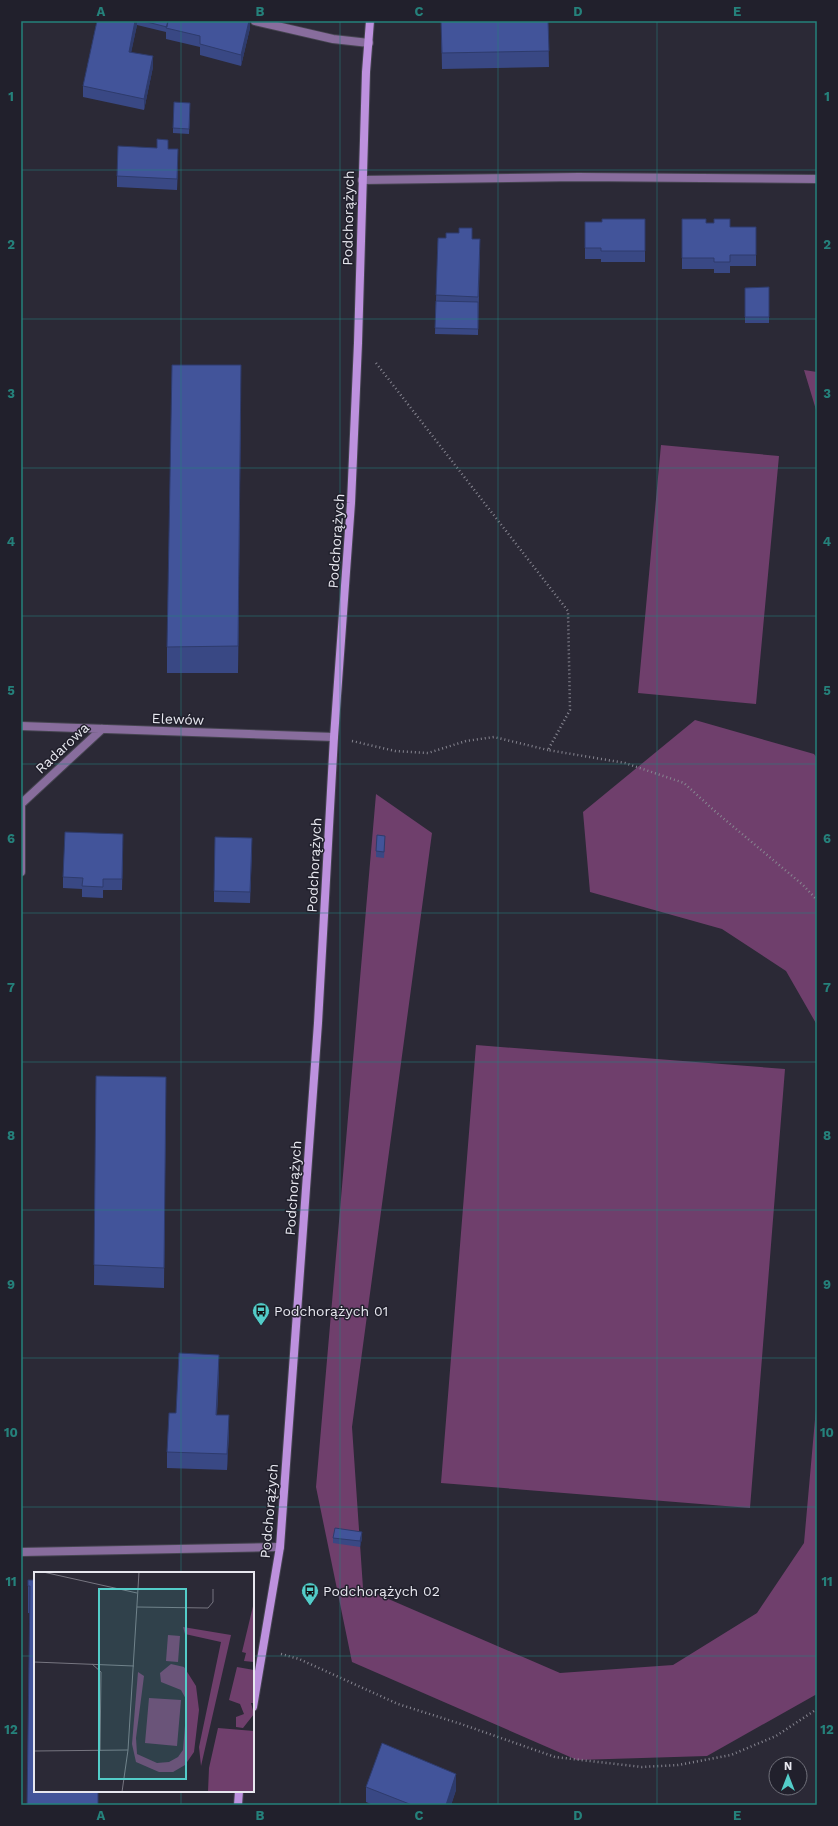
<svg xmlns="http://www.w3.org/2000/svg" width="838" height="1826" font-family="'Work Sans',sans-serif">
<rect width="100%" height="100%" fill="#2b2936"/>
<path fill="#6f3f6c" d="M804,370L817,372V413Z
M661,445L779,456L756,704L638,693Z
M695,720L814,754L817,758V1025L786,971L722,929L590,892L583,812Z
M376,794L432,833L352,1427L363,1588L560,1673L673,1665L757,1613L804,1543L817,1397V1694L707,1756L577,1760L352,1662L316,1487Z
M476,1045L785,1069L750,1508L441,1483Z"/>
<g fill="none" stroke-linecap="round" stroke-linejoin="round">
<g stroke="#454450" stroke-width="10">
<path id="lane" d="M255,21L333,39L369,43
M362,180L578,177L817,179"/>
</g>
<g stroke="#454450" stroke-width="10">
<path id="street" d="M21,726L334,737
M21,802V872
M22,803L102,729
M21,1552L280,1547"/>
</g>
<g stroke="#454450" stroke-width="10">
<path id="secondary" d="M253,1707L280,1547L318,1023L334,737L351,503L358,343L366,72L370,21
M238,1805L239,1791"/>
</g>
<path stroke="#878691" stroke-width="2.5" stroke-dasharray="1 3" stroke-linecap="butt" d="M376,363L568,611L570,710L548,750L625,763L684,783L717,813L803,885L817,900
M352,741L395,751L428,753L466,741L494,737L548,750
M281,1654L299,1659L398,1704L461,1724L555,1757L642,1767L678,1765L731,1755L776,1736L817,1709"/>
<use href="#lane" stroke="#886d9d" stroke-width="8"/>
<use href="#street" stroke="#886d9d" stroke-width="8"/>
<use href="#secondary" stroke="#bd91de" stroke-width="8"/>
</g>
<path fill="#394884" d="M97,21H250V28L241,66L200,55V47L166,39V32L137,25L131,52L153,67L144,110L83,97V86Z
M441,21H548L549,67L442,69Z
M190,109L189,134L173,133V128Z
M168,149L178,160L177,190L117,187V176Z
M645,219V262H601V259H585V222H602Z
M682,219L730,227H756V266H730V273H714V269H682Z
M438,238L472,239L480,250L478,335L435,334Z
M769,287V323H745V288Z
M241,392L238,673H167V647Z
M385,842L384,858L376,857V851Z
M123,845L122,890H103V898L82,897V889L63,888V877Z
M252,849L250,903L214,902V891Z
M96,1076L166,1077L164,1288L94,1285Z
M219,1371L217,1415L229,1431L227,1470L167,1468V1452L176,1413Z
M333,1538H362L360,1547L333,1543Z
M28,1580L98,1805L30,1613H28Z
M366,1787L456,1790L451,1805H373L366,1802Z"/>
<path fill="#2e3b6c" d="M135,21H137V25L129,63V52Z
M249,21H250V28L241,66V55Z
M153,56V67L144,110V99Z
M178,149V160L177,190V179Z
M241,365V392L238,673V646Z
M219,1355V1371L216,1431V1415Z
M229,1415V1431L227,1470V1454Z
M362,1532V1538L360,1547V1541Z
M456,1774V1790L451,1805H446Z"/>
<path fill="#42549a" stroke="#2e3b6c" d="M97,21H135L129,52L153,56L144,99L83,86Z
M143,21H168L167,27Z
M168,21H249L241,55L200,44V36L166,28Z
M441,21H548L549,51L442,53Z
M174,102L190,103L189,129L173,128Z
M157,139L168,140V149H178L177,179L117,176L118,146L157,148Z
M602,219H645V251H601V248H585V222H602Z
M682,219H706V223H714V219H730V227H756V255H730V262H714V258H682Z
M459,228H472V239H480L478,297L436,295L438,238H446V233H459Z
M769,287V317H745V288Z
M436,301L478,302V329L435,328Z
M172,365H241L238,646L167,647Z
M65,832L123,834L122,879H103V887L82,886L83,878L63,877Z
M377,835L385,836L384,852L376,851Z
M215,837L252,838L250,892L214,891Z
M96,1076L166,1077L164,1268L94,1265Z
M179,1353L219,1355L216,1415H229L227,1454L167,1452L169,1413H176Z
M335,1528L362,1532L360,1541L333,1538Z
M28,1580H35V1791H98V1805H27L30,1586H28Z
M382,1743L456,1774L446,1805H412L366,1787Z"/>
<path fill="none" stroke="#25817b" stroke-width="1" stroke-opacity="0.55" d="M181,21V1573M340,21V1805M498,21V1805M657,21V1805M21,170H817M21,319H817M21,468H817M21,616H817M21,764H817M21,913H817M21,1062H817M21,1210H817M21,1358H817M21,1507H817M21,1656H35M253,1656H817M181,1791V1805"/>
<defs>
<g id="bus-pin" transform="scale(0.9)"><path d="M0 17L-7.5 6A9.5 9.5 0 1 1 7.5 6Z" fill="#53cdc9" stroke="#21202c"/><path d="M-5-6H5V4H4V6H2V4H-2V6H-4V4H-5ZM-3.5-4V0h7V-4ZM-3.5 1.2v1.5H-2V1.2ZM2 1.2v1.5H3.5V1.2Z" fill="#111"/></g>
</defs>
<g fill-rule="evenodd">
<use href="#bus-pin" x="261" y="1311"/>
<use href="#bus-pin" x="310" y="1591"/>
</g>
<g text-anchor="middle" dominant-baseline="central" stroke-width="3" stroke-linejoin="round" paint-order="stroke">
<g font-size="14" fill="#e7e7ef" stroke="#21202c">
<text transform="translate(348 218) rotate(-89)">Podchorążych</text>
<text transform="translate(336 541) rotate(-86)">Podchorążych</text>
<text transform="translate(178 719) rotate(2)">Elewów</text>
<text transform="translate(62 748) rotate(-43)">Radarowa</text>
<text transform="translate(314 865) rotate(-87)">Podchorążych</text>
<text transform="translate(293 1188) rotate(-86)">Podchorążych</text>
<text transform="translate(269 1511) rotate(-85)">Podchorążych</text>
</g>
<g font-size="14" fill="#e7e7ef" stroke="#21202c" text-anchor="start">
<text x="274" y="1311">Podchorążych 01</text>
<text x="323" y="1591">Podchorążych 02</text>
</g>
</g>
<g transform="translate(34 1572)">
<rect width="220" height="220" fill="#2b2936"/>
<path d="M220,30V90L210,89L212,81L208,80ZM149,55L197,63L167,194L165,175L187,70L151,62ZM134,63L146,64L144,90L132,89ZM137,92L150,95L162,114L165,138L160,180L151,193L139,200H125L102,190L98,172L104,100L110,104L102,166L103,182L123,191L135,190L144,185L149,178L153,129L147,118L127,110L126,101ZM203,95L220,98V131H217L220,142L209,156L202,155V145L210,142L206,132L195,128ZM115,126L147,128L143,174L111,171ZM184,156L220,159V220H174L175,196Z" fill="#6f3f6c"/>
<path fill="none" stroke="#767580" stroke-width="1" d="M9,0L103,21M103,35L174,36L179,30V17M0,90L100,94M58,92L67,100L66,179M0,179L94,178M88,220L94,178L105,0"/>
<path fill="#53cdc9" fill-opacity="0.15" stroke="#53cdc9" stroke-width="2" d="M65,17H152V207H65Z"/>
<rect width="220" height="220" fill="none" stroke="#e7e7ef" stroke-width="2"/>
</g>
<rect width="838" height="1826" fill="none" stroke="#21202c" stroke-width="44"/>
<g transform="translate(788 1776)"><circle r="19" fill="#21202c" stroke="#70707a"/>
<path d="M0-3L7 15L0 10L-7 15Z" fill="#53cdc9"/>
<text y="-6" font-size="11" font-weight="bold" text-anchor="middle" fill="#e7e7ef">N</text>
</g>
<rect x="22" y="22" width="794" height="1782" fill="none" stroke="#25817b" stroke-width="1.5"/>
<g font-size="13" text-anchor="middle" font-weight="bold" fill="#25817b">
<text x="101" y="16">A</text>
<text x="260" y="16">B</text>
<text x="419" y="16">C</text>
<text x="578" y="16">D</text>
<text x="737" y="16">E</text>
<text x="11" y="101">1</text>
<text x="827" y="101">1</text>
<text x="11" y="249">2</text>
<text x="827" y="249">2</text>
<text x="11" y="398">3</text>
<text x="827" y="398">3</text>
<text x="11" y="546">4</text>
<text x="827" y="546">4</text>
<text x="11" y="695">5</text>
<text x="827" y="695">5</text>
<text x="11" y="843">6</text>
<text x="827" y="843">6</text>
<text x="11" y="992">7</text>
<text x="827" y="992">7</text>
<text x="11" y="1140">8</text>
<text x="827" y="1140">8</text>
<text x="11" y="1289">9</text>
<text x="827" y="1289">9</text>
<text x="11" y="1437">10</text>
<text x="827" y="1437">10</text>
<text x="11" y="1586">11</text>
<text x="827" y="1586">11</text>
<text x="11" y="1734">12</text>
<text x="827" y="1734">12</text>
<text x="101" y="1820">A</text>
<text x="260" y="1820">B</text>
<text x="419" y="1820">C</text>
<text x="578" y="1820">D</text>
<text x="737" y="1820">E</text>
</g>
</svg>
